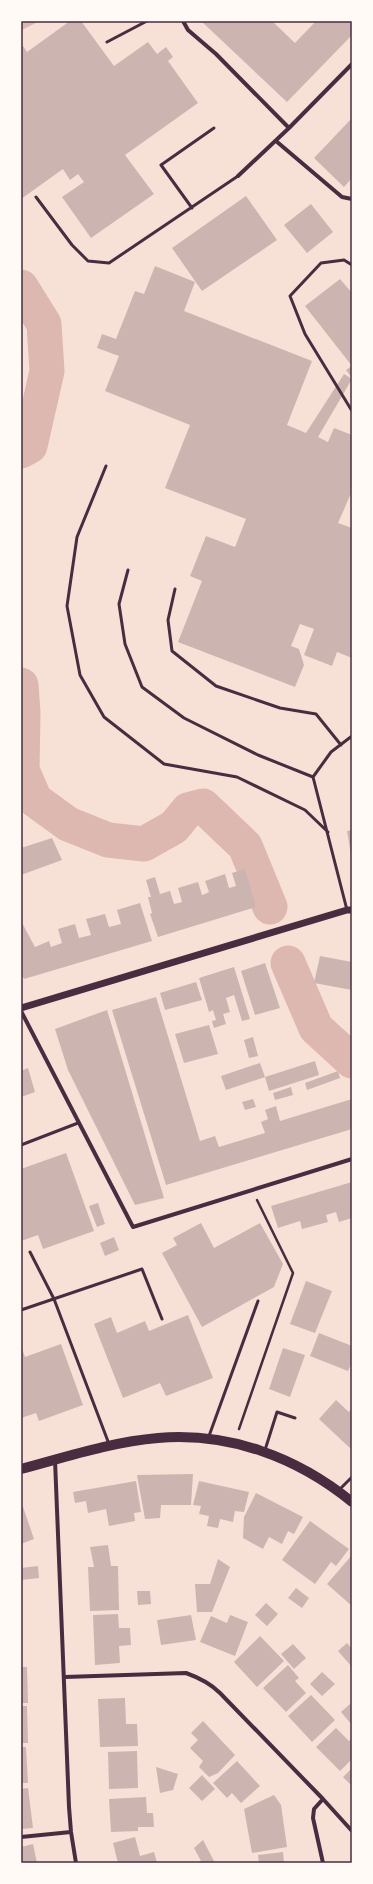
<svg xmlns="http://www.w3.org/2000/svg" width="373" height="1884" font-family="Arial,sans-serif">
<rect width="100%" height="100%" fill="#f7e1d7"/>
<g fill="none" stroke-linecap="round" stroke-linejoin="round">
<path stroke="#dcb8b0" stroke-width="6" d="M21,27L33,21"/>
<path stroke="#dcb8b0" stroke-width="35" d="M21,287L44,324L47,371L30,446L21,451
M21,685L23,713L22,770L35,800L68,824L108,840L144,844L174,827L188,810L203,806L245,846L270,907
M288,963L316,1028L352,1061"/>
</g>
<path fill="#ccb4b1" d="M70,21H81L114,66L148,42L157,54L166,47L173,57L168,61L198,103L125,155L154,194L91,238L62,197L84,182L78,174L70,180L63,169L21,199V47L23,46L27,52Z
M201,21H272L295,43L316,21H352V35L287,102Z
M352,118V178L344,187L314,158Z
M246,196L277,240L202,291L172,248Z
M311,204L333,232L307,253L284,225Z
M155,266L195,282L184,311L312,361L287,425L306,433L344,374L352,379L318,437L328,442L334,428L352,435V491L338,523L352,528V658L337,652L332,666L304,655L314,629L300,624L291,646L299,649L304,665L295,687L178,642L202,581L190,576L206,536L235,547L246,519L165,488L190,425L105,391L119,356L97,348L102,334L116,339L135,291L144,294Z
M340,279L352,293V378L346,370L352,366L305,306Z
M352,830V855H351L347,831Z
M52,838L62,860L21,875V848Z
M245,869L256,907L158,937L150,914L152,913L148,897H151L146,880L155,877L160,894L170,891L174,904L182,902L178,888L198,882L202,895L205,894L209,892L205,881L225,874L229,888L236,886L232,873Z
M140,903L152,941L24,979L21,973V921L35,947L49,941L51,947L62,943L58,929L75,924L79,938L91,935L86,919L105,914L109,927L121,924L117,910Z
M320,956L352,962V990L314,983Z
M265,963L280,1008L255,1015L241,971Z
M234,967L250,1019L242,1021L234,995L226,998L230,1012L223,1014L226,1024L214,1028L212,1021L216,1020L213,1010L209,1012L199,978Z
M196,982L202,1000L165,1010L160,993Z
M156,997L200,1141L215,1136L219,1147L265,1133L261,1122L268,1119L265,1110L276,1106L280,1121L352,1099V1129L166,1185L112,1010Z
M107,1010L164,1198L135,1205L68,1070L55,1029Z
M209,1025L218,1054L184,1063L175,1034Z
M253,1037L258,1056L249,1058L244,1040Z
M315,1061L319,1075L269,1091L265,1077L226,1090L221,1076L260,1063L265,1077Z
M28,1068L35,1092L21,1097V1071Z
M338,1071L340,1078L307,1090L305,1083Z
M291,1087L293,1095L275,1100L273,1093Z
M253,1099L256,1107L245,1110L242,1102Z
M66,1153L94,1231L43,1249L38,1235L21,1241V1169Z
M352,1182V1218L339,1222L336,1212L326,1215L328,1222L302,1229L300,1221L278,1228L271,1206Z
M98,1203L105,1224L97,1227L89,1206Z
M201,1223L214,1248L260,1223L283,1264L274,1287L202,1327L162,1253L177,1245L173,1238Z
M114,1237L119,1250L105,1256L100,1243Z
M306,1281L332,1291L315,1333L290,1324Z
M188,1315L213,1378L166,1396L160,1383L123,1398L94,1324L111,1317L117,1333L145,1321L149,1331Z
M319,1333L352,1346V1362L348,1371L310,1356Z
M61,1344L83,1405L39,1421L36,1413L21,1418V1346L25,1357Z
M283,1348L305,1355L290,1397L269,1389Z
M336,1400L349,1412L352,1408V1450L319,1419Z
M193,1474L191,1505H161L160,1518L145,1519L137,1475Z
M136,1481L141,1512L134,1513L135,1521L109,1526L106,1509L88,1513L86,1501L75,1503L73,1492Z
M199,1481L249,1492L244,1512L235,1511L233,1522L220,1519L218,1528L207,1526L209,1516L199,1514L201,1506L193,1505Z
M256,1493L303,1517L294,1534L288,1531L282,1544L269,1537L263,1549L243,1538L244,1517Z
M21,1504H22L34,1539L21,1544Z
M310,1521L349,1549L336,1566L331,1562L315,1584L282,1560Z
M108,1545L111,1566H118L119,1610L90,1611L88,1567H94L90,1547Z
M352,1555V1606L327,1584Z
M218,1559L230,1567L212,1612H197L195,1584H210Z
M38,1566L39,1578L21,1580V1568Z
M296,1588L309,1598L302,1608L288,1598Z
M137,1591H150L151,1604L138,1605Z
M266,1603L278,1614L267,1626L255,1615Z
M118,1614L119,1628H130L131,1645L119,1646L120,1663L95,1665L93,1615Z
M191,1615L196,1640L161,1645L157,1620Z
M230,1615L248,1622L235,1656L200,1642L211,1616L227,1623Z
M260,1636L284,1661L257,1687L234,1662Z
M347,1643L352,1649V1667L338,1651Z
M293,1644L306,1658L294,1669L281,1654Z
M288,1665L299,1678L295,1681L306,1693L286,1712L263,1688Z
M21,1667H27L28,1703H21Z
M322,1672L335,1684L322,1696L310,1684Z
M311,1695L335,1720L312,1742L288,1716Z
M125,1698L126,1724H137L138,1746L100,1747L98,1699Z
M350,1704L352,1706V1725L341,1712Z
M21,1706H27L28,1743H21Z
M203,1721L235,1755L218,1773L209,1777L199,1767L203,1761L190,1748L198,1740L191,1733Z
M336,1728L349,1741L352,1738V1759L340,1771L316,1747Z
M21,1747H26L28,1783H21Z
M137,1751L138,1788L109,1789L108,1752Z
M237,1761L260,1786L241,1803L232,1793L227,1798L213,1783Z
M156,1767L178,1774L173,1790L160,1793Z
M352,1768V1786L343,1777Z
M202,1775L215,1789L202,1801L189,1788Z
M28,1788L33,1828L21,1829V1789Z
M274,1795L281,1805L287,1847L252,1853L244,1809Z
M146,1797L147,1813H153L154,1827H138V1831L111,1832L109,1799Z
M135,1837L140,1856L154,1852L157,1863H118L113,1843Z
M203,1840L215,1863H196L201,1861L194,1848Z
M33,1844L37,1863H21V1847Z
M283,1852L284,1863H259L258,1855Z"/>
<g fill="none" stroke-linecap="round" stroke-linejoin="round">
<path stroke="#4a2c40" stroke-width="2.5" d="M239,1429L293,1273L257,1200"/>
<path stroke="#4a2c40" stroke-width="3" d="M107,42L147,21
M36,197L72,245L88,261L109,263L238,176
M192,208L161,165L214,128
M352,265L344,260L321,263L290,296L305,334L352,411
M106,466L77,537L67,606L80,675L104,717L164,764L237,777L305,810L328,832
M128,570L119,604L125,644L142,687L184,718L258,755L313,777
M175,589L168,620L172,651L216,686L280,708L316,714L341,745
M347,910L313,777L331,752L352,736
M21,1145L78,1123
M30,1252L54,1299L109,1444
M21,1310L142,1269L162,1319
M209,1436L258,1301
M265,1450L277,1412L295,1418
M339,1490L352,1477"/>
<path stroke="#4a2c40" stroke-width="4" d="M183,21L188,30L216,54L289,128
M276,141L342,197L352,199
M238,176L289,128L352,64
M21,1011L133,1227L352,1159
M55,1460L69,1807L71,1832L76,1863
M65,1677L186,1673C200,1678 210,1683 220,1693L323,1799L352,1831
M21,1837L71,1832
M323,1863L313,1818L314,1809L323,1799"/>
<path stroke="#4a2c40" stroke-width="7" d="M21,1008L347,910H352"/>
<path stroke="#4a2c40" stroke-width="10" d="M21,1469C66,1457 111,1442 158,1438C229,1432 297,1457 352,1502"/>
</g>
<rect width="373" height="1884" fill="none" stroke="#fffaf5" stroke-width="44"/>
<rect x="22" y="22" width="329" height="1840" fill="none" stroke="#4a2c40" stroke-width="1.5"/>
</svg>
